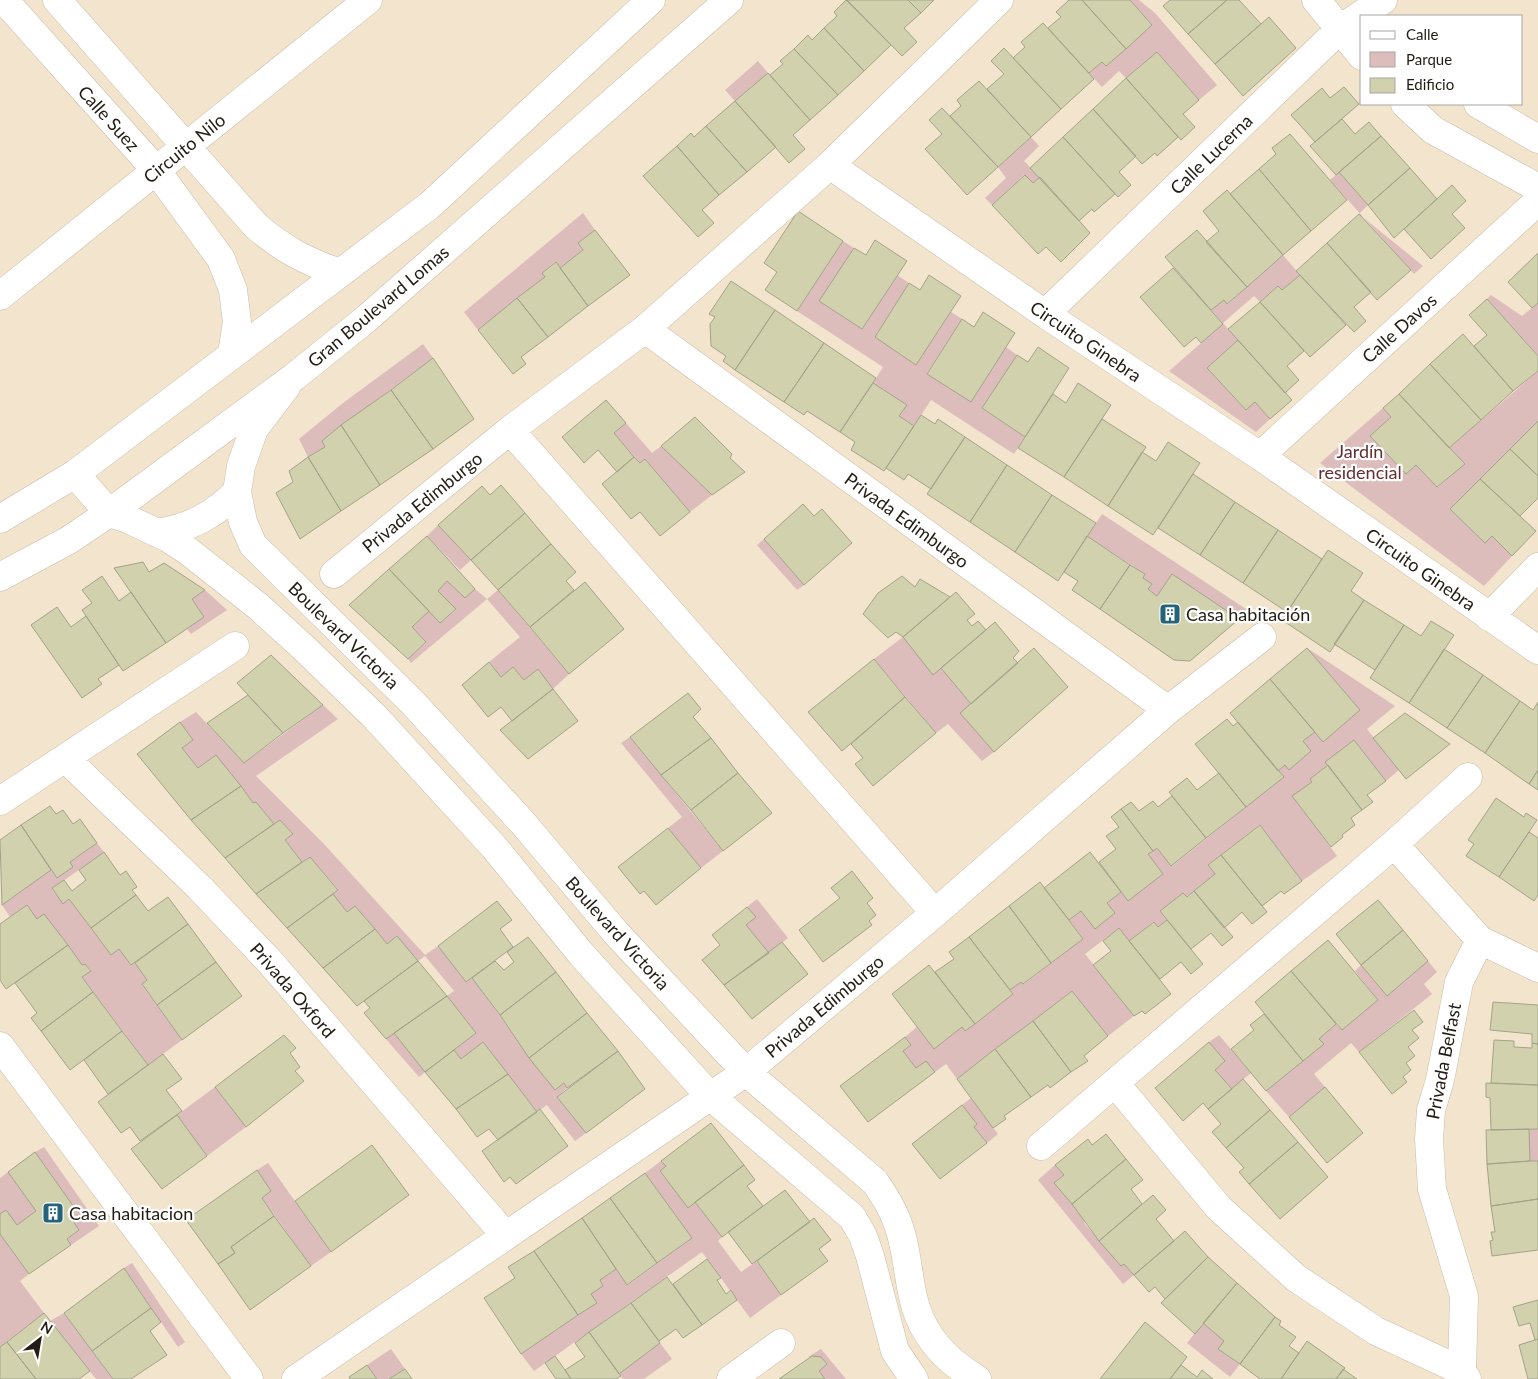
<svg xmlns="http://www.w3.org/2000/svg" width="1538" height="1379" font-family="Lato,sans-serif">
<rect width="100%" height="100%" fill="#f3e4cd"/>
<path fill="#dcbdbc" d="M1130,0H1139L1155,13L1217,85L1199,100L1157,52L1126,78L1119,71L1102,87L1089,73L1102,62L1106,66L1152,25Z
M758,61L768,73L735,101L725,90Z
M1031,137L1039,146L1024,161L1040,177L1033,183L1024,175L992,205L985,198L1006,178L998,167Z
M1339,172L1368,205L1359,214L1423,266L1414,274L1330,180Z
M583,213L595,230L578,243L583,250L560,268L555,262L542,273L545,277L478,330L464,312Z
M843,241L854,248L820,301L862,329L897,275L909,283L875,337L916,365L951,312L962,319L927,373L971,401L1006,347L1017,355L982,408L1025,437L1014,454L931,400L914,426L899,416L906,405L873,383L883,367L797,311Z
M1283,255L1300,275L1282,290L1278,286L1260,302L1254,296L1223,323L1238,340L1207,368L1246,410L1255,402L1270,419L1256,432L1169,371L1223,324L1211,310L1224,300L1228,304Z
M1491,295L1522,316L1538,303V356L1487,299Z
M423,344L433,358L322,441L325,447L308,457L299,439L343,403Z
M1538,371V421L1450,509L1485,543L1492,536L1512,556L1484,586L1320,463L1383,408L1391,417L1370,436L1406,474L1416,465L1438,487L1464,464L1449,448Z
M626,423L652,453L661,446L712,495L690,512L645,459L640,463L614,433Z
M1102,514L1249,611L1239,619L1172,574L1157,596L1148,589L1152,584L1143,578L1145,574L1087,536Z
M438,525L471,560L460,570L427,536Z
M764,539L804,585L797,590L757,545Z
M447,581L465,598L475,589L487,599L498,590L569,674L553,689L538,670L524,680L513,667L501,677L489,662L520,637L487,599L411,663L408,659L426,643L412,627L429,611L440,623L456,610L438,591Z
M205,590L227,610L191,634L187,629L204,617L192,599Z
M903,637L941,668L971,704L994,752L982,761L948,724L936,733L874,659Z
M1307,648L1395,706L1367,729L1399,770L1386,781L1354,740L1326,762L1328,765L1310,779L1312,782L1293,796L1337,856L1302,881L1259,825L1208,865L1215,874L1187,897L1183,893L1160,911L1167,920L1158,927L1153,922L1129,941L1119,928L1085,954L1134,1016L1108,1036L1072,991L957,1079L946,1064L935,1072L926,1061L916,1068L903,1051L911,1045L905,1037L917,1027L934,1049L962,1027L966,1031L1013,994L1010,990L1021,982L1024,984L1083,939L1069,920L1081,911L1096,928L1115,913L1107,903L1121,892L1128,900L1163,874L1148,854L1157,848L1172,866L1284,777L1278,771L1285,765L1289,769L1311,751L1303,741L1315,732L1360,710Z
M323,705L338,719L256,776L324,844L425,955L438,946L466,982L472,978C501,1015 525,1054 555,1089L564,1083L567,1088L557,1097L586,1133L575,1141L547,1105L537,1112L483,1042L461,1059L454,1050L476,1033L447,996L454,991L425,956L418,961L397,937L387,944L355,906L347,912L333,894L338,889L310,857L302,862L285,840L293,834L280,820L274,824L256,802L253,803L216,756L198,768L182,748L193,740L180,722L196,712L244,763Z
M630,737L723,851L701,868L668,828L682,817L621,743Z
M97,843L104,852L52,889L63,903L69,899L111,955L119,949L131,965L135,963L147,980L142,985L182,1040L148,1065L82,977L91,970L85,964L82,965L44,914L37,919L10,917L2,905L51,870L57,878L73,867L70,862Z
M757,899L788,938L769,953L746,925L756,917L747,907Z
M1428,961L1437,972L1424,984L1432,994L1359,1052L1351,1043L1314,1074L1325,1087L1289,1117L1266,1091L1323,1044L1319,1039L1336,1024L1342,1030L1378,1000L1355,971L1361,965L1387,996Z
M394,1033L425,1072L419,1077L386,1039Z
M1219,1035L1251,1073L1232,1089L1215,1070L1225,1061L1209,1042Z
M215,1087L246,1127L207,1156L177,1115Z
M971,1098L998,1134L987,1143L974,1127L977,1124L962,1105Z
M1529,1129H1538V1161H1530Z
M44,1147L99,1226L71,1245L67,1239L79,1230L69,1215L76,1210L35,1152Z
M661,1161L666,1166L660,1172L688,1207L695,1202L722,1237L718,1241L741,1272L757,1261L781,1295L750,1318L702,1252L534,1371L521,1354L596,1303L591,1294L603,1286L600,1280L616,1269L628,1285L692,1238L645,1173Z
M268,1163L331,1252L311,1266L262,1198L257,1170Z
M1055,1165L1064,1175L1072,1204L1085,1221L1084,1223L1121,1266L1124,1264L1134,1275L1123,1284L1038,1180Z
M8,1172L36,1211L17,1225L0,1214V1178Z
M0,1234L29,1274L20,1281L44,1313L0,1347Z
M132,1263L185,1342L178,1347L124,1268Z
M64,1313L113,1379H96L50,1321Z
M1203,1323L1224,1341L1218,1349L1240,1364L1230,1377L1187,1343Z
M660,1343L672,1359L644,1379H623L619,1374Z
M391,1349L405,1369L389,1379H377L367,1365Z
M821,1349L846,1379H825L819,1371L827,1364L821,1357H808Z"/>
<path fill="#d1d1ae" stroke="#a3a38a" d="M846,0L891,45L864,71L824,28L837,16L834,12Z
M847,0H908L921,13L904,28L917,42L902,56Z
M908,0H934L921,13Z
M1069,0H1082L1126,49L1106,66L1102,62L1089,73L1048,28L1061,17L1056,12Z
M1082,0H1130L1152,25L1126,49Z
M1170,0H1227L1188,34L1163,6Z
M1227,0H1239L1261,24L1215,64L1188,34Z
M1269,17L1296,48L1243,96L1215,64Z
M1043,23L1094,79L1061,109L1013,58L1025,47L1021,42Z
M824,28L864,71L838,95L794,49L808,35L812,40Z
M1004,48L1061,109L1031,137L987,89L1004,74L991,61Z
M794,49L838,95L810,120L770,75L783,64L780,61Z
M1157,52L1199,100L1183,114L1195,127L1181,140L1126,78Z
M768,73L810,120L793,135L805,149L789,163L735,101Z
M1126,78L1178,137L1157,156L1155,153L1142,164L1093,109Z
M979,81L1031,137L998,167L950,116L961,106L957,100Z
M1344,87L1359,104L1315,142L1291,115L1322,88L1330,98Z
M735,101L776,147L747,172L706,126Z
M942,108L998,167L967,195L925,149L942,134L929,120Z
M1093,109L1136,156L1119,172L1131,185L1118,197L1063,137Z
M1342,119L1355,134L1369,122L1381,136L1336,175L1310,146Z
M706,126L747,172L719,195L677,146L691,133L694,137Z
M1290,134L1347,200L1311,231L1259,169L1276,154L1272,148Z
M1381,136L1410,168L1368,205L1339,172Z
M1063,137L1115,194L1094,212L1092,209L1079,221L1030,168Z
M677,146L719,195L702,210L714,223L698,237L643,176Z
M1410,168L1437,199L1394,238L1368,205Z
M1259,169L1311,231L1283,255L1230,194Z
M1025,175L1033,183L1040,177L1090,233L1061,262L1046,247L1038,254L992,205Z
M1452,185L1466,201L1452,214L1465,228L1431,259L1404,229Z
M1227,190L1283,255L1247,287L1206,242L1219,231L1203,211Z
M798,211L843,241L797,311L765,290L777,272L764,263Z
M1359,214L1411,270L1377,300L1327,243Z
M595,230L630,275L588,306L560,268L583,250L578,243Z
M1197,230L1247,287L1227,304L1224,300L1211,310L1165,257Z
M875,240L907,261L862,329L819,301L854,248L866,255Z
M1327,243L1371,292L1354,307L1366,321L1354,332L1296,271Z
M1538,253V303L1532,308L1508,282Z
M556,262L588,306L548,337L517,298L545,277L542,273Z
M1173,268L1223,324L1201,343L1196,337L1184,347L1140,297Z
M929,275L961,296L916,365L875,337L909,283L920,290Z
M1300,275L1346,325L1310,357L1260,302L1278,286L1282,290Z
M731,281L775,310L735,370L723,361L726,356L711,346L710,324L715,317L709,314Z
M517,298L548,337L521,357L526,364L513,374L478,330Z
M1487,299L1538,356V371L1513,391L1474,346L1487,335L1469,315Z
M1260,302L1304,351L1287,366L1299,380L1285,393L1228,329Z
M775,310L824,343L784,402L735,370Z
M983,312L1015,333L971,402L927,374L962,319L974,327Z
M1463,334L1513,391L1481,420L1430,364Z
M1238,340L1292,400L1270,419L1255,402L1246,410L1207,368Z
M824,343L876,378L840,432L807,411L804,415L784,402Z
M1038,347L1069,368L1025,437L982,408L1017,355L1028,362Z
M433,358L474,419L433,449L391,390Z
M1430,364L1481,420L1449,448L1399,394Z
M873,383L907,405L899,416L914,426L884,471L851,450L855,442L840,432Z
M1078,383L1111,405L1064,477L1018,448L1053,394L1066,403Z
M391,390L433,449L380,485L341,425Z
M1399,394L1465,464L1437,487L1416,465L1406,474L1370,436L1391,417L1383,408Z
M606,400L626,423L614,433L634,457L617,472L598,450L584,463L562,437Z
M921,415L935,424L938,419L965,437L931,489L908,474L904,480L886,468Z
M695,417L732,454L730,458L745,472L712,495L661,446Z
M1102,419L1146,447L1108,506L1064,477Z
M1538,421V476L1510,449Z
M341,425L380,485L341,511L308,457L325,447L322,441Z
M965,437L1007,465L970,522L927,494Z
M1168,442L1200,463L1153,535L1108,506L1142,452L1156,461Z
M1510,449L1538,476V498L1520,516L1480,479Z
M308,457L341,511L300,539L276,493L293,482L289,471Z
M634,457L640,463L645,459L690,512L660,536L640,512L631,519L602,484Z
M1007,465L1052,495L1015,552L970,522Z
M1193,474L1235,502L1200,555L1158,528Z
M1480,479L1536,531L1512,556L1492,536L1485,543L1450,509Z
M501,485L525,513L471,560L438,525L482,486L490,495Z
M1052,495L1096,523L1058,581L1015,552Z
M1235,502L1278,530L1243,583L1200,555Z
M803,504L814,516L822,509L852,543L804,585L764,539Z
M525,513L551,544L498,590L471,560Z
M1278,530L1322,559L1287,612L1243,583Z
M427,536L475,589L465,598L447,581L438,591L456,609L440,623L389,569Z
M1087,536L1130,565L1100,609L1072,590L1078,581L1064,572Z
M551,544L576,572L566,581L574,590L530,627L498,590Z
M1328,550L1363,573L1351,591L1364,600L1330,652L1282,620Z
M143,562L149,572L164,563L205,590L192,599L204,617L166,643L114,568Z
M1130,565L1145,574L1143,578L1152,584L1148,589L1157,596L1172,574L1239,619L1190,661L1174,660L1100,609Z
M389,569L429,611L412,627L426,642L408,659L349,605Z
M102,576L119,601L131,592L166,643L123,671L82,610L92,603L82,590Z
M902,576L915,587L920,579L950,597L903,637L896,632L888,638L863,614L878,593Z
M585,582L624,629L569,674L530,627Z
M956,592L975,614L967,620L972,626L978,621L986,630L933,675L903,637Z
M1364,600L1404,625L1375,670L1334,644Z
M57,607L71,627L86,616L119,665L98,679L102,684L82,698L31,625Z
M1431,621L1454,635L1409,703L1370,678L1404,625L1421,636Z
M995,622L1019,651L1013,658L1018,663L971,704L941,668Z
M1034,648L1068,687L994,752L960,713Z
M1307,648L1360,710L1323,742L1270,679Z
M1444,649L1483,675L1447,728L1409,703Z
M271,655L323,705L283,733L237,683Z
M874,659L905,697L842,751L808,712Z
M489,662L501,677L513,667L524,680L538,669L553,689L512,721L501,707L488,717L462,685Z
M1483,675L1520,701L1485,753L1447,728Z
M1270,679L1315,732L1303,741L1311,751L1289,770L1285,765L1278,771L1230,713Z
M553,689L578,721L528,759L500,730Z
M688,693L701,709L693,717L711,738L661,775L630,737Z
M248,695L283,733L244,763L207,723Z
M905,697L936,733L873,786L855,764L863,758L851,744Z
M1520,701L1533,710L1538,702V770L1529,784L1485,753Z
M1405,713L1450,744L1406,779L1373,738Z
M1227,719L1233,726L1238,722L1284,777L1246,807L1195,744Z
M180,722L193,740L182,748L198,768L216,755L241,786L191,820L137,754Z
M711,738L738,773L691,810L661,775Z
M1354,740L1386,781L1367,795L1373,802L1362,810L1325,762Z
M1328,765L1362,810L1351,818L1355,825L1342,835L1343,837L1331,847L1292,796L1312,782L1310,779Z
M1538,770V790L1529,784Z
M738,773L772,813L723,851L691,810Z
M1219,773L1246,807L1206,838L1169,792L1187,778L1197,790Z
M241,786L253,803L256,802L274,824L225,858L191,820Z
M1172,796L1206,838L1171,866L1157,848L1153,851L1121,809L1131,802L1139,811L1153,801L1158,807Z
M1496,798L1524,817L1526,813L1537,820L1499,877L1466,856L1474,844L1468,840Z
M50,806L56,814L63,810L73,824L80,819L97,843L70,862L73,867L57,878L21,825Z
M1121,809L1153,851L1148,854L1163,874L1128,901L1099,862L1116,849L1106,836L1119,827L1111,817Z
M280,820L293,834L285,840L302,862L256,894L225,858Z
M21,825L51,870L2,905L0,840Z
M1260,825L1302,881L1284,894L1281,891L1262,906L1221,855Z
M668,828L701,868L656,905L644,891L640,894L618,867Z
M1529,832L1538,838V895L1534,901L1499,877Z
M104,852L120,875L126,871L137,887L132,890L136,895L91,928L69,899L63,904L52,888L64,880L72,891L86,880L79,870Z
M1090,852L1121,892L1107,903L1115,913L1095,929L1081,911L1069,920L1044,888Z
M1221,855L1267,912L1252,924L1242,912L1224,928L1194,891L1215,874L1208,865Z
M310,857L338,890L287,928L256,894Z
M852,871L873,898L867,903L876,915L869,921L872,925L823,962L799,930L840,898L831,888Z
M1040,882L1083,939L1051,963L1009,906Z
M1194,891L1233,937L1222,946L1211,933L1191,949L1160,911L1183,893L1187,897Z
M333,894L347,912L355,906L375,929L323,968L287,928Z
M136,895L148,911L168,897L188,924L131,965L119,949L111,955L91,928Z
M1378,900L1403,930L1361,965L1336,934Z
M497,901L512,920L500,929L513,947L466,982L438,946Z
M27,905L37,919L44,914L68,945L6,989L0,980V924Z
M1009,906L1051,963L1023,984L1021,982L1010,990L969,937Z
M747,907L756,917L746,925L769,953L724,985L702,960L720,945L712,935Z
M1167,920L1203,964L1191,974L1181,962L1160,979L1129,941L1154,922L1158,927Z
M188,924L216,962L157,1005L142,984L147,980L135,963Z
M1119,928L1171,994L1145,1014L1142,1011L1134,1016L1093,965L1111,951L1103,941Z
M375,929L387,944L397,936L418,961L357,1006L323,968Z
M1403,930L1428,961L1387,996L1361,965Z
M528,937L556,972L500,1015L472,978L495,961L504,970L514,962L507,952Z
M969,937L1013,994L975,1024L935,972L954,959L949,952Z
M1328,940L1378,1000L1342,1030L1291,971Z
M782,942L808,974L752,1019L724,985Z
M68,945L82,965L85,964L91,971L82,977L93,992L41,1031L31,1018L37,1013L15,983Z
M418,961L447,996L386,1039L364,1013L370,1008L364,1001Z
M216,962L242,996L182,1040L157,1005Z
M929,965L975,1024L965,1031L962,1027L934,1049L892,994Z
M1291,971L1336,1024L1319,1039L1324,1044L1303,1061L1255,1002Z
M556,972L587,1013L529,1058L500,1015Z
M1072,991L1108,1036L1084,1056L1088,1061L1071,1072L1033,1021Z
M93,992L122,1031L70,1070L41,1031Z
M447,996L476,1033L425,1072L394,1033Z
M1493,1002L1538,1005V1044L1532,1043V1034L1490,1030Z
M1414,1010L1423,1022L1412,1030L1419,1038L1408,1047L1415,1056L1406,1063L1411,1070L1403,1077L1407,1082L1392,1094L1359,1052Z
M587,1013L618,1051L567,1088L564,1083L555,1090L529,1058Z
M1264,1014L1303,1061L1266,1091L1231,1049L1254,1030L1250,1025Z
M1033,1021L1071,1072L1050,1088L1048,1085L1031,1097L995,1049Z
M122,1031L148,1065L108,1094L84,1060Z
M284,1035L296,1048L290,1053L300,1067L295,1071L304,1081L246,1127L215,1087Z
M905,1037L911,1045L903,1051L916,1068L926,1061L935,1072L868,1122L840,1086Z
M1494,1040L1514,1041V1047L1532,1048V1043L1538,1044V1085L1491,1083Z
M483,1042L508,1074L456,1109L425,1072L454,1050L461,1059Z
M1209,1042L1225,1061L1215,1070L1232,1089L1208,1109L1203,1103L1183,1121L1155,1088Z
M995,1049L1031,1097L1004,1116L1006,1119L993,1128L957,1079Z
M618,1051L645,1089L586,1133L557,1097Z
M163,1054L182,1079L166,1090L182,1111L140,1141L130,1127L121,1133L98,1102Z
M508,1074L537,1112L498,1140L489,1129L477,1137L456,1109Z
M1243,1079L1270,1110L1226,1148L1212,1132L1221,1124L1208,1109Z
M1486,1083L1538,1085V1129L1491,1130L1490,1098L1486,1097Z
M1325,1087L1363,1133L1327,1163L1289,1117Z
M962,1105L977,1124L974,1127L987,1143L940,1179L912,1144Z
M540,1109L568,1146L516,1184L510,1177L504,1182L482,1151Z
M1270,1110L1298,1142L1249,1184L1239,1172L1244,1168L1226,1148Z
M177,1115L207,1156L162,1189L131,1149Z
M711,1123L744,1165L688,1208L660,1171L666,1166L661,1161Z
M1529,1129L1530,1161L1487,1164L1486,1130Z
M1106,1134L1126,1159L1072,1204L1054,1183L1064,1175L1055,1165L1088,1139L1092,1145Z
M1298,1142L1328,1177L1280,1219L1249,1184Z
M372,1145L409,1195L331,1252L295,1201Z
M35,1152L76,1210L69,1215L79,1230L67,1239L71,1245L29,1274L0,1234V1214L6,1210L17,1225L36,1211L8,1172Z
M1126,1159L1143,1180L1131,1189L1142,1204L1099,1241L1072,1204Z
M1530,1161H1538V1199L1491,1206L1487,1164Z
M744,1165L755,1180L747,1186L763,1206L722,1237L695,1202Z
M257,1170L271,1191L262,1198L274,1216L231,1247L235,1253L218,1264L186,1220Z
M645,1173L692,1238L657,1263L610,1198Z
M785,1190L810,1222L752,1264L728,1232Z
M1153,1195L1166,1210L1156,1219L1174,1241L1134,1275L1124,1264L1121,1266L1099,1241Z
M610,1198L657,1263L627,1285L582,1218Z
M1538,1199V1250L1492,1256L1490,1241L1493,1240L1491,1232H1495L1491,1206Z
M274,1216L311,1266L250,1310L218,1264L235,1253L231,1247Z
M582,1218L616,1269L600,1280L603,1286L591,1294L597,1303L578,1315L534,1251Z
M814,1218L831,1240L819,1249L828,1261L781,1295L757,1261Z
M1185,1231L1208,1257L1165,1299L1155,1287L1149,1292L1134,1275Z
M534,1251L578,1315L521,1354L484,1298L515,1278L508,1267Z
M1208,1257L1237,1283L1195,1334L1161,1303Z
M707,1259L721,1278L717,1280L726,1294L731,1290L737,1300L702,1325L673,1284Z
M124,1268L151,1308L92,1351L64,1313Z
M667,1277L702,1325L683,1338L676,1329L659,1341L631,1303Z
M1237,1283L1275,1317L1240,1364L1218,1349L1224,1341L1203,1323Z
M1538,1300V1339L1535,1340L1530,1323L1519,1326L1513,1307Z
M631,1303L660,1343L619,1374L589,1332Z
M151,1308L161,1322L150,1331L167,1355L131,1379H113L92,1351Z
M44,1313L90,1371L79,1379H36L7,1342Z
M1275,1317L1281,1321L1279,1325L1296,1337L1289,1346L1299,1353L1281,1379H1260L1240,1364Z
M1145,1322L1187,1357L1170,1379H1100Z
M589,1332L621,1376L616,1379H571L565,1370L585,1357L575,1343Z
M1538,1339V1379H1528L1519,1345Z
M1307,1341L1345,1368L1336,1379H1281Z
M7,1342L36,1379H0V1347Z
M555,1356L565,1370L571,1379H556L545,1363Z
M812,1356L821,1357L827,1364L819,1371L825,1379H779Z
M367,1365L377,1379H350L349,1377Z
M1181,1365L1197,1377L1202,1370L1213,1379H1170Z
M405,1369L412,1379H389Z
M1343,1369L1357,1379H1336Z"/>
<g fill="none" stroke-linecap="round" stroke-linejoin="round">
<g stroke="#cbbca6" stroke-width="29">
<path id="street" d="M4,0L156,170L221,259L233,290L237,322L232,354
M57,0L256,226C283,249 305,261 340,273
M1316,0L1362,56
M1405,104L1433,130L1538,188
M1478,104L1538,139
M830,165L1045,314L1260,456L1538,650
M0,296L368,0
M1045,314L1340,29L1383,0
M645,329L1168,710
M510,430L935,913
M1260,456L1538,201
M75,474L109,513L128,519L168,538L188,551L259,607L304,648L375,717L494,847L582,955L709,1095L852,1217L863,1236L870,1256L895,1351L914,1379
M237,492L243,522L253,545L413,703L522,822L616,933L746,1072L875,1182C883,1194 891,1205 896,1219C908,1247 907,1279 916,1308C926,1340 950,1363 977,1379
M157,533C190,528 214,515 237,492L241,466L254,429L286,387
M334,574L510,430L645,329L830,165L999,0
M1489,617L1538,567
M65,758L199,887L271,963L505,1235
M0,801L235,646
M1394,844L1480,940L1538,968
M0,1046L249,1379
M1115,1083L1219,1208L1296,1278L1376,1331L1462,1371
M1041,1146L1394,844L1468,777
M296,1379L746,1072L935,913L1168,710L1262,637
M731,1379L781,1343
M1467,1379L1462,1371L1464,1296L1432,1189L1429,1139L1431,1110L1440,1080L1459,982L1480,940"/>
</g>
<g stroke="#cbbca6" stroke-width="29">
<path id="secondary" d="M0,519L75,474L430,205L651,0
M0,577L69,540L109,513L294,377L366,319L729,0"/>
</g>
<use href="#street" stroke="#fff" stroke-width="28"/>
<use href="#secondary" stroke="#fff" stroke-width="28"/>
</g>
<defs>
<g id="building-square" transform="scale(1.125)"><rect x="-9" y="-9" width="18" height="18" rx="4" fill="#246379" stroke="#fff"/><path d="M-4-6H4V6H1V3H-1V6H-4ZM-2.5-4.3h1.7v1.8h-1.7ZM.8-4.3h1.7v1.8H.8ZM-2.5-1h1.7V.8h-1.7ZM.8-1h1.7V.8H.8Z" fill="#fff"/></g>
</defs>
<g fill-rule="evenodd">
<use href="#building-square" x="1170" y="614"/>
<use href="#building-square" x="53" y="1213"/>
</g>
<g text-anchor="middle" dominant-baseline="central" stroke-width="4.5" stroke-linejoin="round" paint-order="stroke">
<g font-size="18" fill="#221d14" stroke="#fff">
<text transform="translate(109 118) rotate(48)">Calle Suez</text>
<text transform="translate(184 148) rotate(-39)">Circuito Nilo</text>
<text transform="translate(1211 154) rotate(-44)">Calle Lucerna</text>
<text transform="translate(378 306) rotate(-40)">Gran Boulevard Lomas</text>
<text transform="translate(1399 328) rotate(-42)">Calle Davos</text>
<text transform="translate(1086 341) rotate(34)">Circuito Ginebra</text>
<text transform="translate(422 502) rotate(-39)">Privada Edimburgo</text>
<text transform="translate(907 520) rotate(36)">Privada Edimburgo</text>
<text transform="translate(1421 569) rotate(35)">Circuito Ginebra</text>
<text transform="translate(344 635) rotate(44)">Boulevard Victoria</text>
<text transform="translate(618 933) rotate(48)">Boulevard Victoria</text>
<text transform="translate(293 990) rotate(49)">Privada Oxford</text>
<text transform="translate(824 1006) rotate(-40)">Privada Edimburgo</text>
<text transform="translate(1443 1061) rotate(-79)">Privada Belfast</text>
</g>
<g font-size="18" fill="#632e2e" stroke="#fff">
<text x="1360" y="451">Jardín<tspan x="1360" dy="21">residencial</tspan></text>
</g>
<g font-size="18" fill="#221d14" stroke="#fff" text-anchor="start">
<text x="1186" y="614">Casa habitación</text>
<text x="69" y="1213">Casa habitacion</text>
</g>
</g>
<rect x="1360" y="15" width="162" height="90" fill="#ffffff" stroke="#a7a5a1"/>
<rect x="1370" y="31" width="25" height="8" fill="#ffffff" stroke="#a7a5a1"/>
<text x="1406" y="40" font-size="15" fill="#221d14">Calle</text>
<rect x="1370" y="52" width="25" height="15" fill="#dcbdbc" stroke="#a7a5a1"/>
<text x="1406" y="65" font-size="15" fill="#221d14">Parque</text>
<rect x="1370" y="78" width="25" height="15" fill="#d1d1ae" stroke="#a7a5a1"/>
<text x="1406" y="90" font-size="15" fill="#221d14">Edificio</text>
<g transform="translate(40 1339) rotate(31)" stroke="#ffffff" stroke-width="4" paint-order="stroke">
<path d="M0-4L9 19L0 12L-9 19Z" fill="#221d14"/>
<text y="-8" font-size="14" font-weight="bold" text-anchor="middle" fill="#221d14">N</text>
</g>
</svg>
